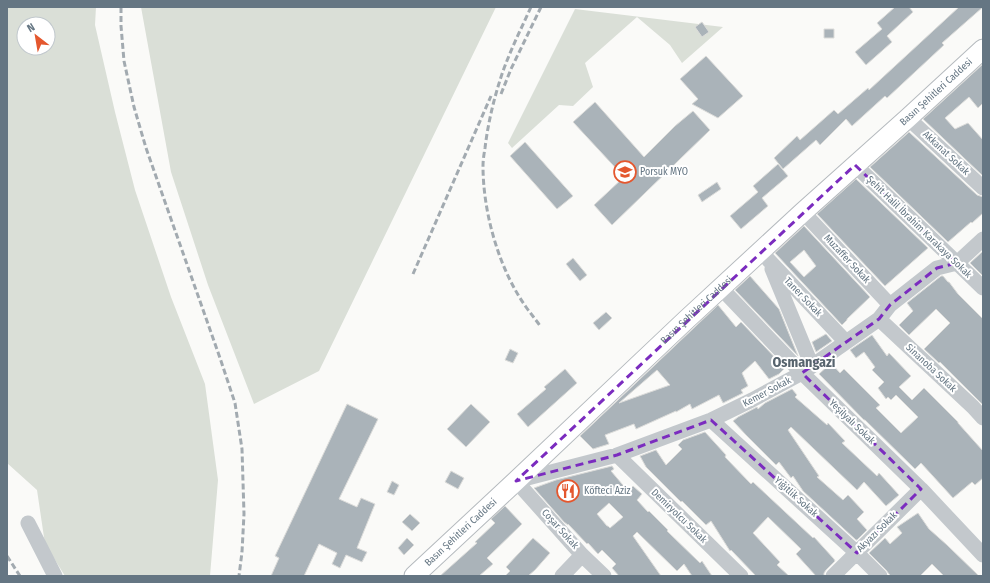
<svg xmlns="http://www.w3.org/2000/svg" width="990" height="583" font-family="'Fira Sans Condensed',sans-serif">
<rect width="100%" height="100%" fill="#fafaf8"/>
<path fill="#dadfd7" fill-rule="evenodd" d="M7,7H96L95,25L115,112L135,190L171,297L205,384L218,480L210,576H65L45,544L37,490L7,463ZM24,24H48V48H24Z
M141,7H496L319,371L254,404L208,285L171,172Z
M575,9L723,27L682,63L670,45L637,17L585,63L593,87L573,106L559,105L512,148L508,143Z"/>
<path fill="#aab3b9" stroke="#dcdcda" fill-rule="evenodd" d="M895,7H909L913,12L887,36L892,42L866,65L855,52L882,29L877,23Z
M959,7H983L942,43L944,45L887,98L885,96L852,126L846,119L820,145L816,140L783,169L774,158L797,136L800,140L834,110L838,114L868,88L869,90Z
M702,22L709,32L702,37L695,27Z
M824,29H834V38H824Z
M706,56L743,96L718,118L692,104L698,99L680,79Z
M983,64V103L978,108L969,97L945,118L955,129L968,123L983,140V176L923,119Z
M595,102L644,157L675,126L693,111L710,130L612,225L594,205L624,177L573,122Z
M909,132L977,195L983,197V213L972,223L971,222L948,242L870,167Z
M525,142L573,196L557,209L510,156Z
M778,164L788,176L762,198L768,206L741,229L730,216L758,192L753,186Z
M856,179L928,248L885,286L817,214Z
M717,182L721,189L702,202L698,195Z
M804,226L870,297L847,319V320L842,325L775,253ZM804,250L816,266L804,277L790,262Z
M983,251V276L970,263Z
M573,258L587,275L580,281L566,264Z
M750,276L779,309L798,356L735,290Z
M941,276H943L948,282H949L958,294L983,319V405L940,362L939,363L924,349L950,323L936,309L909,335L899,325L913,311L907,303Z
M718,305L736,327L741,322L785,368L779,374L769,379L755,361L742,373L748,386L741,390L743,393L723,403L719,395L692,409L690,404L676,412V411L636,429L634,424L605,435L609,444L593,449L580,436ZM657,370L670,385L619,403Z
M606,312L612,318L599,330L593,323Z
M826,334L832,341L816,352L812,342Z
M872,335L887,356L889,353L911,376L899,387L912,400L924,388L958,422V423L983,451V478L975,485L972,482L953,498L921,463L915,469L865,420H864L819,374L831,363L840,373L844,369L880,405L876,408L901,433L918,417L896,395L891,400L888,397L886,399L878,388L884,382L872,370L875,367L864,352L856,358L850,350Z
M510,349L518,353L513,363L505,360Z
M565,369L577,383L528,427L517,414L546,389L544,387Z
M792,389L797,395L795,397L827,425L828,423L845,441L842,443L877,476L879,473L899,495L886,506L864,482L857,490L791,427L788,430L819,476L817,477L843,500L848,495L864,512L857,519L867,530L857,540H856L803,491L793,476L791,478L779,462L776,465L746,435L733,421L738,417L757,407L758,409L765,403Z
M347,404L378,419L339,499L357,507L361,498L375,504L357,548L367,552L362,562L346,555L340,568L332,564L337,553L319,544L304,576H271L279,558L275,556Z
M471,404L490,422L466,447L447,429Z
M705,432L726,455L725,457L751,484L753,482L813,538L814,537L834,559L835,561L826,570L824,573V576H816L796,554L801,549L768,517L753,533L780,562L777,565L789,576H756L731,550L730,551L711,521L706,525L682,501L681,502L646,467L640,456L656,450L666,465L682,449L678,445L683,440Z
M612,466L614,469L611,471L628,491L633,486L642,494L637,500L648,512L649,511L668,530L667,531L700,563L702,561L712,576H692L684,564L677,571L637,532L633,536L661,576H619L612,568L616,564L602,550L598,554L588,543L587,544L568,524V525L564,522L534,488L556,480ZM609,503L623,517L610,528L608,526H607L597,514Z
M451,471L464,478L458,489L445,482Z
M392,481L399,485L394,495L387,492Z
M505,506L522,524L487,558L493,564L479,576H440L477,543L475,542L495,523L491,519Z
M918,513L929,529L947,545L979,576H944L932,564L920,576H891L889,574L886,570L869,553L885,538L890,544L902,533L897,527Z
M410,514L420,523L412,531L402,522Z
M407,538L414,545L404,555L398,548Z
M533,538L550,553L535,570L528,576H505L510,571L506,567Z"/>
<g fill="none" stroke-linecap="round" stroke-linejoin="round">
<g stroke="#b5babe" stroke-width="21">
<g id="major">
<path id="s1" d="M414,576L516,481L686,320L803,212L908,118L983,49"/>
</g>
</g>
<path stroke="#c3c8cc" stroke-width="15" d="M908,118L983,188
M855,165L983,288
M803,212L890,305
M761,252L846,342
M772,269L812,366
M721,288L802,373L921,489L983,555
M879,319L973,407L983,418
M711,420L857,553L880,576
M617,455L741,576
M28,523L55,576
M562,576L582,555
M604,576L582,555L516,481L617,455L711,420L752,400L802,373L879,319L890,305L937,268L957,263L983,239
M833,576L921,489"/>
<use href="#major" stroke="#fff" stroke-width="19"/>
<path stroke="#a2aab0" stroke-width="3" stroke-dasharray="6 3" stroke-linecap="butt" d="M121,7V26L124,61L134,107L146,148L220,358L235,403L242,449L244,514L242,552L239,576
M531,7C521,29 510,51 502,74C494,98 488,123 485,148C484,154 483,160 483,166C483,213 499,269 526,307C531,314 536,320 541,327
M501,94L511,69L541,7
M413,274L491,96
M7,556L20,576"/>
</g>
<path fill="none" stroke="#7b2cbf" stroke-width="3" stroke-dasharray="8 5" stroke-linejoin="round" d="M855,165L957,263L937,268L890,305L879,319L802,373L921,489L857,553L711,420L617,455L516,481Z"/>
<defs>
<g id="university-ring" transform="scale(1.15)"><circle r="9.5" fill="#fff" stroke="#e4572e" stroke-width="1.5"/><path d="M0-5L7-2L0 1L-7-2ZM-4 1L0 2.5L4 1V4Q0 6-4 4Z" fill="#e4572e"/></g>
<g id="restaurant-ring" transform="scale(1.15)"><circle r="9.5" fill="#fff" stroke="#e4572e" stroke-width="1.5"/><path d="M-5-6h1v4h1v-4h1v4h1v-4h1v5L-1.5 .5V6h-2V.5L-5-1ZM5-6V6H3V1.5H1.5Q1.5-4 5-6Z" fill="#e4572e"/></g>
</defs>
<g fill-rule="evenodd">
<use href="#university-ring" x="625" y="172"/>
<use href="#restaurant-ring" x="568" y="491"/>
</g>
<g text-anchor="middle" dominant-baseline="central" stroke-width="4" stroke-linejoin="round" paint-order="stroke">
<g font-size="10" fill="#657683" stroke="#fff">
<text stroke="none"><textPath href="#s1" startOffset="712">Basın Şehitleri Caddesi</textPath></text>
<text transform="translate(946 153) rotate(43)">Akkanat Sokak</text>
<text transform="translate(919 227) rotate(44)">Şehit Halil İbrahim Karakaya Sokak</text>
<text transform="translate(847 259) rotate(47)">Muzaffer Sokak</text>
<text transform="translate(803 297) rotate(46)">Taner Sokak</text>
<text stroke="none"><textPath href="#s1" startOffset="388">Basın Şehitleri Caddesi</textPath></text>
<text transform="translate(931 368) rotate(43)">Sinanoba Sokak</text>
<text transform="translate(767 392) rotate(-28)">Kemer Sokak</text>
<text transform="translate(852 422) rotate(44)">Yeşilyalı Sokak</text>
<text transform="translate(796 497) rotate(42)">Yiğitlik Sokak</text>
<text transform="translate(679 516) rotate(44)">Demiryolcu Sokak</text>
<text transform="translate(560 529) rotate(48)">Coşar Sokak</text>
<text transform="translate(877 532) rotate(-45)">Akyazı Sokak</text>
<text stroke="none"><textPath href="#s1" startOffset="64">Basın Şehitleri Caddesi</textPath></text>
</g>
<g font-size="10" fill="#657683" stroke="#fff" text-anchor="start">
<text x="640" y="172">Porsuk MYO</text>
<text x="584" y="491">Köfteci Aziz</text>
</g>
<g font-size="14" font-weight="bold" fill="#57646e" stroke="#fff">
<text x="804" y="362">Osmangazi</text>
</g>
</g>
<rect width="990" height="583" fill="none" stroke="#657683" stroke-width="16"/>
<g transform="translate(36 36) rotate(329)"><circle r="19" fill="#ffffff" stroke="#c1c8cd"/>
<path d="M0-3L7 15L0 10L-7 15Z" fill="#e4572e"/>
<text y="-6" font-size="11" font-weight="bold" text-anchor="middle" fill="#657683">N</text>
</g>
</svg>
